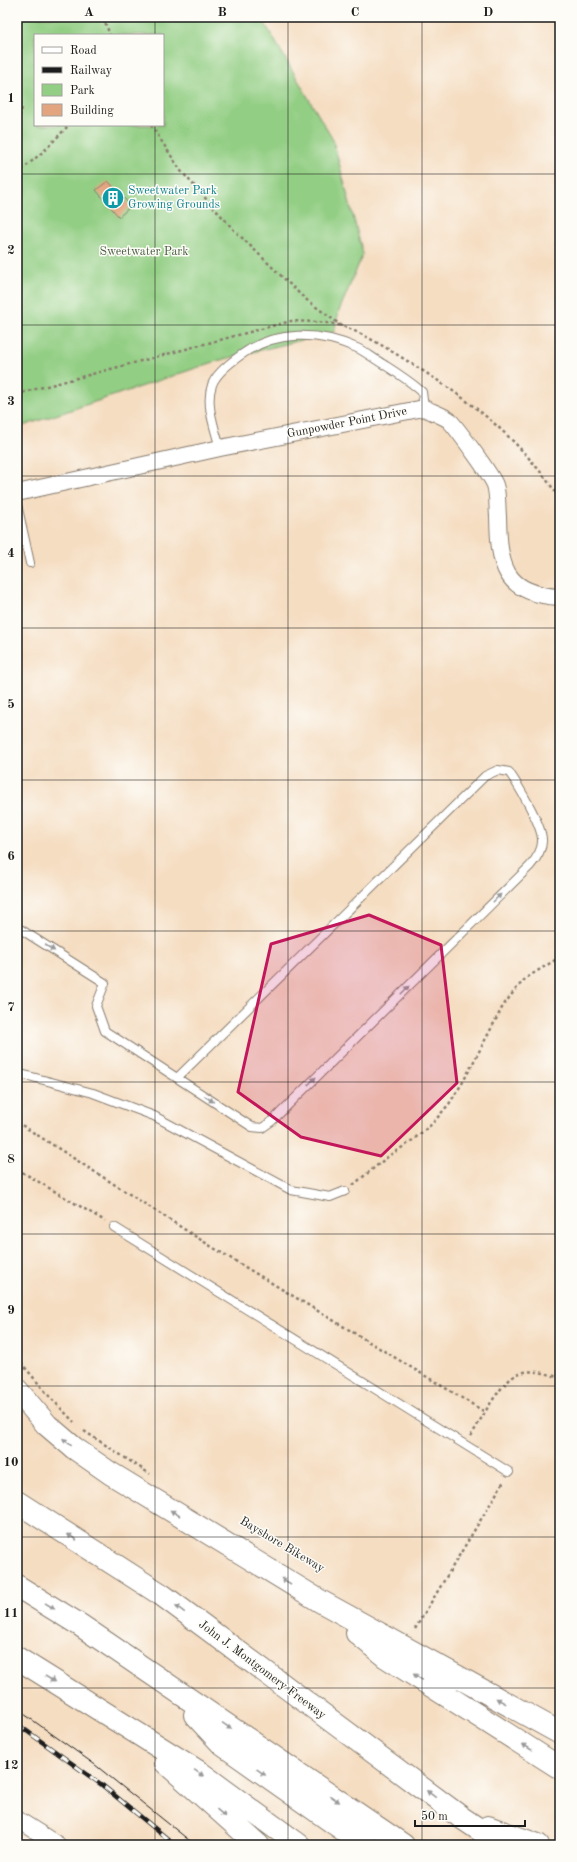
<svg xmlns="http://www.w3.org/2000/svg" width="577" height="1862" font-family="'Old Standard TT',serif">
<rect width="100%" height="100%" fill="#fdfcf7"/>
<filter id="ink" filterUnits="userSpaceOnUse"><feTurbulence type="fractalNoise" baseFrequency=".025" numOctaves="2"/><feDisplacementMap in="SourceGraphic" scale="8" xChannelSelector="R" yChannelSelector="G"/><feConvolveMatrix kernelMatrix="1 2 1 2 8 2 1 2 1" color-interpolation-filters="sRGB"/></filter>
<filter id="wash" filterUnits="userSpaceOnUse"><feTurbulence type="fractalNoise" baseFrequency=".012" numOctaves="4" result="noise"/><feDisplacementMap in="SourceGraphic" scale="16" xChannelSelector="R" yChannelSelector="G"/><feGaussianBlur stdDeviation="0.9" result="paint"/><feColorMatrix in="noise" values="0 0 0 0 0 0 0 0 0 0 0 0 0 0 0 0 0 1.4 0 .05"/><feComposite in="paint" operator="in"/></filter>
<g filter="url(#wash)">
<rect width="100%" height="100%" fill="#f5ddc1"/>
<path fill="#92ce83" stroke="#577550" fill-rule="evenodd" d="M17,17H261L333,140L363,254L339,311L334,332L217,361L17,428ZM35,35H163V125H35Z"/>
<g id="blocks">
<path fill="#e3a57f" d="M108,181L131,206L119,217L96,190Z"/>
</g>
</g>
<g filter="url(#ink)">
<use href="#blocks" fill-opacity="0" stroke="#887c6e" stroke-width="1"/>
<g fill="none" stroke-linecap="round" stroke-linejoin="round">
<g stroke="#887c6e" stroke-width="10">
<path id="lane" d="M220,448C215,429 205,404 212,385C216,373 231,362 241,355C275,330 319,331 357,348C366,352 374,359 383,364C397,373 410,381 422,392L424,408
M17,504L30,563
M17,927L105,983L96,1006L105,1031L252,1127L262,1128L272,1121L530,866C536,859 543,849 542,839C541,823 518,785 509,772L498,770L485,776L177,1078
M17,1073L93,1093L154,1116L291,1190L330,1197L345,1191
M114,1227L509,1472"/>
</g>
<g stroke="#887c6e" stroke-width="18">
<path id="street" d="M17,493L220,448L424,408C432,412 442,415 449,420C456,427 492,476 495,485C498,494 497,506 498,516C499,565 503,594 560,597
M17,1819L58,1845"/>
</g>
<g stroke="#887c6e" stroke-width="24">
<path id="highway" d="M17,1390L47,1425L74,1448L110,1473L320,1601L560,1733
M17,1502L162,1595L462,1818L502,1845
M17,1586L80,1625L403,1845
M357,1633L386,1657L560,1768
M17,1658L199,1772L299,1845
M195,1715L223,1745L365,1845
M166,1763L258,1845
M488,1827L538,1845"/>
</g>
<path stroke="#887c6e" stroke-width="2.5" stroke-dasharray="3 3" stroke-linecap="butt" d="M103,17L110,35
M17,97C23,105 23,112 17,119
M151,125L181,171L234,230L304,298L342,326
M17,174L45,150L69,125
M17,394L291,321C308,322 328,321 345,327C368,336 388,349 409,362C470,400 520,438 560,499
M17,1122L212,1247L485,1412
M17,1169L105,1221
M353,1185L390,1155L409,1143L432,1124L449,1104L463,1082L503,1006L515,990L526,978L560,957
M17,1358L49,1396L74,1422
M84,1431L150,1474
M471,1436C482,1418 500,1381 520,1373C532,1369 549,1374 560,1378
M415,1629L504,1481"/>
<use href="#lane" stroke="#fff" stroke-width="8"/>
<use href="#street" stroke="#fff" stroke-width="16"/>
<use href="#highway" stroke="#fff" stroke-width="22"/>
<path stroke="#1c1c1c" stroke-width="1" d="M17,1709L94,1764L195,1845"/>
<g stroke="#1c1c1c" stroke-width="4.5">
<path id="rail" d="M17,1724L102,1785L175,1845"/>
</g>
<use href="#rail" stroke="#fdfcf7" stroke-width="3" stroke-dasharray="9" stroke-linecap="butt"/>
</g>
<defs><path id="oneway-solid" d="M-6-.8H1V-3.2L6.5 0L1 3.2V.8H-6Z"/></defs>
<g fill="#999">
<use href="#oneway-solid" transform="translate(497 898) rotate(-45)"/>
<use href="#oneway-solid" transform="translate(50 948) rotate(33)"/>
<use href="#oneway-solid" transform="translate(405 990) rotate(-45)"/>
<use href="#oneway-solid" transform="translate(312 1081) rotate(-45)"/>
<use href="#oneway-solid" transform="translate(209 1099) rotate(33)"/>
<use href="#oneway-solid" transform="translate(67 1442) rotate(-140)"/>
<use href="#oneway-solid" transform="translate(175 1513) rotate(-149)"/>
<use href="#oneway-solid" transform="translate(72 1537) rotate(-147)"/>
<use href="#oneway-solid" transform="translate(286 1581) rotate(-149)"/>
<use href="#oneway-solid" transform="translate(50 1606) rotate(32)"/>
<use href="#oneway-solid" transform="translate(180 1609) rotate(-143)"/>
<use href="#oneway-solid" transform="translate(418 1677) rotate(-147)"/>
<use href="#oneway-solid" transform="translate(50 1679) rotate(32)"/>
<use href="#oneway-solid" transform="translate(501 1701) rotate(-151)"/>
<use href="#oneway-solid" transform="translate(227 1726) rotate(34)"/>
<use href="#oneway-solid" transform="translate(527 1747) rotate(-147)"/>
<use href="#oneway-solid" transform="translate(261 1772) rotate(35)"/>
<use href="#oneway-solid" transform="translate(199 1773) rotate(34)"/>
<use href="#oneway-solid" transform="translate(431 1794) rotate(-143)"/>
<use href="#oneway-solid" transform="translate(335 1799) rotate(34)"/>
<use href="#oneway-solid" transform="translate(221 1813) rotate(41)"/>
</g>
</g>
<path fill="#c2185b" fill-opacity="0.2" stroke="#c2185b" stroke-width="3" stroke-linejoin="round" d="M369,915L441,945L457,1083L381,1156L301,1137L238,1092L271,944Z"/>
<path fill="none" stroke="#1c1c1c" stroke-width="1" stroke-opacity="0.55" d="M155,17V35M288,17V1845M422,17V1845M155,125V1845M17,174H560M17,325H560M17,476H560M17,628H560M17,780H560M17,931H560M17,1082H560M17,1234H560M17,1386H560M17,1537H560M17,1688H560"/>
<defs>
<g id="building-disc" transform="scale(1.15)"><circle r="9.5" fill="#0f9aa8" stroke="#fdfcf7"/><path d="M-4-6H4V6H1V3H-1V6H-4ZM-2.5-4.3h1.7v1.8h-1.7ZM.8-4.3h1.7v1.8H.8ZM-2.5-1h1.7V.8h-1.7ZM.8-1h1.7V.8H.8Z" fill="#fff"/></g>
</defs>
<g fill-rule="evenodd">
<use href="#building-disc" x="113" y="198"/>
</g>
<g text-anchor="middle" dominant-baseline="central" stroke-width="3" stroke-linejoin="round" paint-order="stroke">
<g font-size="12" fill="#0d838f" stroke="#fdfcf7" text-anchor="start">
<text x="128" y="191">Sweetwater Park<tspan x="128" dy="14">Growing Grounds</tspan></text>
</g>
<g font-size="12" fill="#455a40" stroke="#fdfcf7">
<text x="144" y="252">Sweetwater Park</text>
</g>
<g font-size="12" fill="#1c1c1c" stroke="#fdfcf7">
<text transform="translate(347 423) rotate(-11)">Gunpowder Point Drive</text>
<text transform="translate(282 1545) rotate(31)">Bayshore Bikeway</text>
<text transform="translate(262 1670) rotate(37)">John J. Montgomery Freeway</text>
</g>
</g>
<rect width="577" height="1862" fill="none" stroke="#fdfcf7" stroke-width="44"/>
<rect x="34" y="34" width="130" height="92" fill="#fdfcf7" stroke="#a3a29f"/>
<rect x="42" y="47" width="20" height="6" fill="#ffffff" stroke="#a3a29f"/>
<text x="70" y="54" font-size="12" fill="#1c1c1c">Road</text>
<rect x="42" y="67" width="20" height="6" fill="#1c1c1c" stroke="#a3a29f"/>
<text x="70" y="74" font-size="12" fill="#1c1c1c">Railway</text>
<rect x="42" y="84" width="20" height="12" fill="#92ce83" stroke="#a3a29f"/>
<text x="70" y="94" font-size="12" fill="#1c1c1c">Park</text>
<rect x="42" y="104" width="20" height="12" fill="#e3a57f" stroke="#a3a29f"/>
<text x="70" y="114" font-size="12" fill="#1c1c1c">Building</text>
<path d="M415 1820v6h110v-6" fill="none" stroke="#1c1c1c" stroke-width="2"/>
<text x="421" y="1820" font-size="12" fill="#1c1c1c" stroke="#fdfcf7" stroke-width="3" paint-order="stroke">50 m</text>
<rect x="22" y="22" width="533" height="1818" fill="none" stroke="#1c1c1c" stroke-width="1.5"/>
<g font-size="13" text-anchor="middle" font-weight="bold" fill="#1c1c1c">
<text x="89" y="16">A</text>
<text x="222" y="16">B</text>
<text x="355" y="16">C</text>
<text x="488" y="16">D</text>
<text x="11" y="102">1</text>
<text x="11" y="254">2</text>
<text x="11" y="405">3</text>
<text x="11" y="557">4</text>
<text x="11" y="708">5</text>
<text x="11" y="860">6</text>
<text x="11" y="1011">7</text>
<text x="11" y="1163">8</text>
<text x="11" y="1314">9</text>
<text x="11" y="1466">10</text>
<text x="11" y="1617">11</text>
<text x="11" y="1769">12</text>
</g>
</svg>
